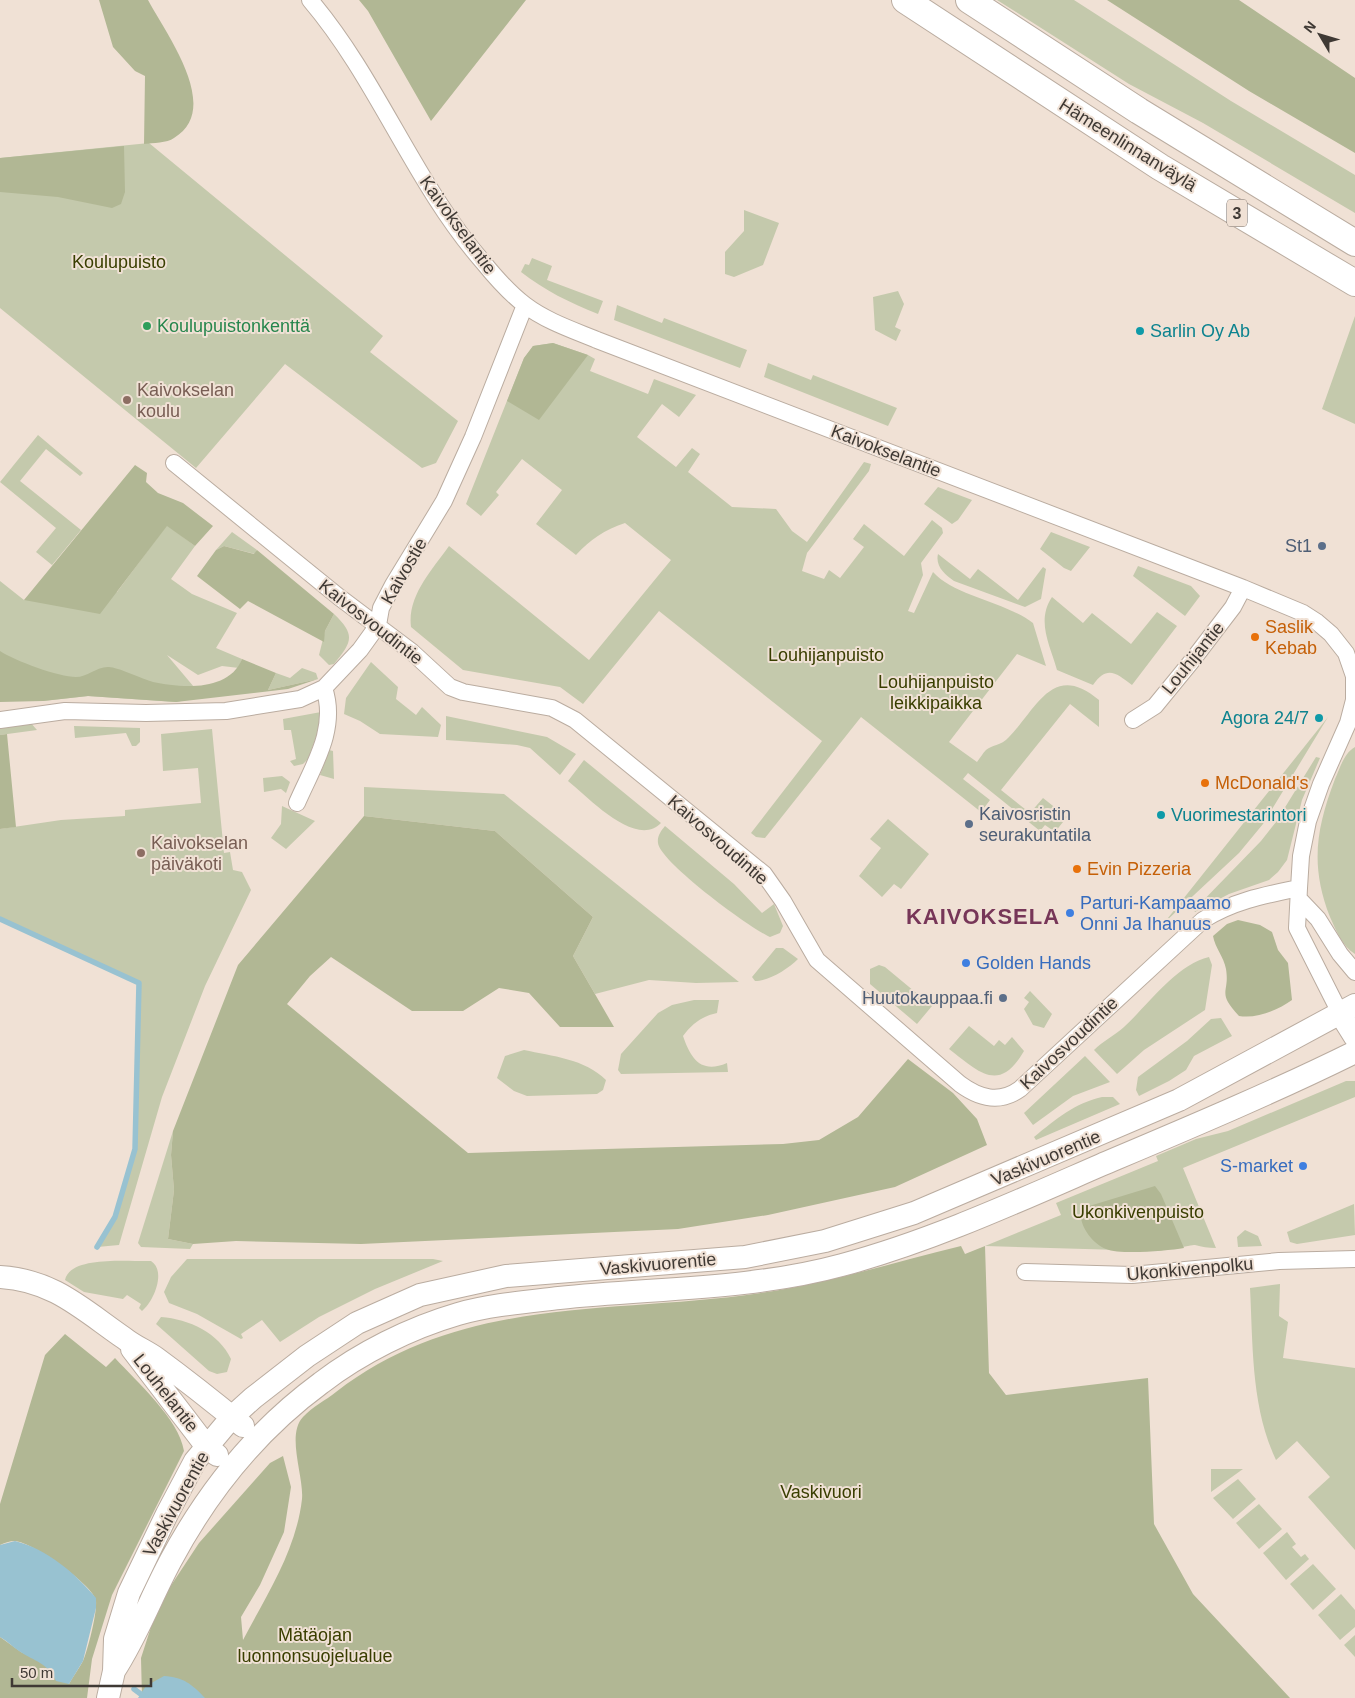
<svg xmlns="http://www.w3.org/2000/svg" width="1355" height="1698" font-family="Arial,sans-serif">
<rect width="100%" height="100%" fill="#f0e1d5"/>
<path fill="#c4c9ac" d="M997,0H1074L1231,101L1355,175V213L1203,123L1129,84Z
M149,143L383,336L370,352L458,421L436,463L422,468L285,364L196,468L0,308V158Z
M744,210L779,223L763,265L734,277L725,274V252L744,231Z
M532,258L552,266L547,280L603,301L598,314C570,303 544,290 521,272L525,264L529,265Z
M898,291L904,304L895,327L901,330L896,341L875,330L873,297Z
M617,305L662,323L664,318L747,350L740,368L614,320Z
M1355,316V424L1322,409Z
M553,343L588,355L595,359L590,371L648,394L654,379L696,395L679,417L662,404L637,437L676,467L692,448L700,454L688,472L732,507L776,509L792,531L807,542L864,462L871,464L869,471L807,553L802,571L824,579L829,570L840,578L864,547L853,539L864,524L904,556L932,520L942,528L943,533L921,563L923,575L908,611L914,613L933,572C954,596 1006,602 1033,623L1046,666L1017,654L949,742L977,762C980,758 983,753 986,750C991,745 1001,746 1009,737C1037,708 1053,661 1099,700V727L1070,704L1001,790L1030,813L1043,798L1067,817L1055,832L1045,825L1040,831L968,773L963,779L990,800L981,812L861,717L765,838L756,837L751,833L822,741L659,611L583,704L560,687L463,670L411,627C407,596 432,570 449,546L589,660L671,560L625,523C604,530 591,539 576,555L536,524L562,490L522,459L496,492L499,495L481,516L466,504L524,358L533,346Z
M768,363L811,380L813,375L897,408L888,426L764,377Z
M38,435L83,473L80,476L46,449L20,481L81,530L52,565L36,552L56,528L0,482Z
M938,487L972,500L958,520L952,524L924,504Z
M167,525L195,546L171,579L192,594L237,613L216,648L242,659L239,668L222,666L198,675L167,655L194,687L226,692L176,702L88,696L43,701L0,696V581L24,600L117,592Z
M232,532L257,550L255,554L224,546L216,550Z
M1051,532L1090,547L1071,571L1064,568L1040,549Z
M938,554L970,579L978,569L1018,600L1043,567L1046,569L1041,599L1025,607L954,581C945,575 935,566 938,554Z
M1138,566L1191,586L1200,596L1185,616L1133,576Z
M1052,597L1083,623L1092,613L1131,644L1157,612L1177,626L1132,685C1116,673 1107,665 1093,685L1057,670C1050,645 1036,621 1052,597Z
M334,614C356,635 352,642 334,664L329,665L319,655L325,631Z
M371,662L398,687L396,699L416,715L422,707L441,725L438,737L380,734L360,721L344,714L346,698Z
M302,668L316,673L318,679L268,690L276,673L290,678Z
M321,712L323,718L308,759L303,764L294,766L290,761L296,759L291,730H284L283,719Z
M446,716L547,737L576,754L560,775L530,748L517,745L446,740Z
M1328,717L1263,824L1239,853L1164,923Z
M30,722L37,730L0,735V725Z
M74,726L140,728V742L136,746H132L126,733L75,738Z
M212,729L224,853L230,852L233,870L242,872L251,890L205,986L162,1097L119,1245L97,1247L115,1216L135,1149L139,983L0,919V829L61,820L125,816V810L201,803L198,768L163,771L161,734Z
M1355,747V954C1342,946 1336,930 1330,917C1310,866 1316,829 1335,779C1340,768 1344,753 1355,747Z
M329,750L333,751L334,779L320,775Z
M1316,757L1320,758L1302,800L1287,860L1278,872L1269,880L1229,894L1195,912L1194,910L1261,841L1276,822Z
M584,760L661,823C636,849 588,797 568,781Z
M282,776L290,782L286,793L281,789L264,792L263,778Z
M364,787L504,794L739,982L696,983L649,980L595,994L573,956L593,917L495,831L364,816Z
M282,806L315,821L286,849L271,838L281,824Z
M888,819L929,854L901,889L894,884L882,897L859,876L881,848L870,839Z
M665,826L734,884L762,913L774,904L783,926L780,933L770,937C751,929 660,862 658,843C657,836 661,831 665,826Z
M776,948H783L798,959C788,969 769,981 755,981L752,977Z
M1209,957L1212,965L1205,1010L1144,1050L1117,1074L1094,1050C1103,1041 1115,1035 1124,1027C1148,1005 1177,964 1209,957Z
M879,965L885,967L932,1006L917,1024L870,984V969Z
M1030,991L1052,1014L1044,1028L1033,1025L1024,1009L1029,1002L1024,998Z
M694,1000H719L717,1013C702,1016 692,1024 683,1036C691,1059 701,1074 727,1063L728,1072L621,1074L618,1070L621,1054L658,1013L672,1005Z
M1221,1018L1232,1036L1194,1056L1186,1070L1169,1081L1139,1096L1136,1090L1138,1077L1187,1041L1211,1019Z
M969,1026L994,1046L999,1040L1005,1045L1012,1037L1024,1051C999,1094 979,1072 949,1049Z
M524,1050C552,1056 585,1059 606,1080L603,1090L597,1094L527,1096L514,1091L497,1078L505,1056Z
M1085,1056L1110,1082L1073,1096L1033,1125L1024,1113Z
M1346,1081H1355V1097L1183,1168L1216,1248C1208,1248 1202,1247 1195,1245C1191,1245 1162,1251 1154,1251L985,1246L1061,1215L1056,1203L1158,1161L1156,1156L1196,1139L1228,1131Z
M1102,1097H1113L1120,1104L1036,1140L1034,1137C1056,1119 1075,1103 1102,1097Z
M173,1131L171,1155L174,1190L168,1239L193,1244L190,1249L141,1247L138,1243Z
M1354,1204L1355,1235L1297,1244L1290,1242L1287,1232Z
M1245,1230L1258,1236L1262,1246L1238,1247L1237,1237Z
M187,1259H433L443,1261L375,1289L319,1317L280,1342L262,1320L241,1334L243,1338L241,1339L197,1314L169,1303L164,1292L171,1277Z
M151,1261C167,1271 153,1303 142,1311L139,1308L141,1304L127,1295L123,1299L84,1292L65,1280C70,1255 131,1262 151,1261Z
M1280,1284L1279,1316L1288,1322L1283,1358L1355,1368V1550L1308,1497L1330,1477L1297,1441L1276,1460C1251,1407 1253,1346 1250,1288Z
M161,1317C189,1319 219,1333 231,1359L227,1372L217,1374L209,1371L156,1324Z
M1211,1469H1243L1211,1492Z
M1238,1479L1256,1499L1233,1519L1213,1498Z
M1259,1504L1282,1529L1259,1549L1236,1523Z
M1287,1532L1296,1544L1292,1547L1301,1557L1305,1554L1309,1559L1286,1580L1263,1553Z
M1313,1564L1336,1589L1313,1610L1290,1584Z
M1341,1594L1355,1610V1627L1340,1640L1318,1615Z
M1355,1635V1657L1344,1645Z"/>
<path fill="#b1b794" d="M99,0H148C166,34 223,109 174,138C167,143 153,143 144,144L145,76L135,71L113,47Z
M359,0H526L431,121L368,11Z
M1107,0H1239L1355,78V153L1249,91Z
M124,146L125,192L121,204L112,208L58,197L0,192V158Z
M553,343L588,355L539,420L507,401L524,358L533,346Z
M135,465L147,473L146,482L158,493L183,503L213,526L195,546L167,526L100,614L24,600Z
M224,546L254,554L257,550L334,614L325,631L324,642L248,601L240,609L197,576L216,550Z
M0,651C15,661 59,677 76,677C87,677 98,666 109,667C117,667 143,679 153,682C181,688 229,692 242,659L276,673L268,690L318,679L288,689L176,702L88,696L43,701L0,702Z
M7,734L16,827L0,829V735Z
M364,816L495,831L593,917L573,956L614,1027H560L529,993L499,988L463,1011H412L331,957L310,976L287,1004L468,1153L783,1144L819,1140L858,1117L908,1059L953,1093L977,1119L987,1145L895,1187L768,1215L678,1229L361,1244L236,1241L193,1244L168,1239L174,1190L171,1155L173,1131L238,965Z
M1238,920L1260,925L1272,932L1278,950L1288,963L1292,1000C1278,1010 1257,1019 1239,1016C1216,991 1230,994 1226,969C1224,957 1215,948 1213,936L1227,924Z
M1155,1186L1161,1194L1184,1248C1167,1251 1120,1255 1106,1249C1093,1244 1079,1226 1081,1212L1086,1207Z
M961,1246L965,1254L985,1246L989,1373L1006,1395L1148,1378L1154,1524L1193,1594L1290,1698H142L141,1658L151,1627L170,1587L199,1543L270,1463L283,1456L291,1487L284,1532L260,1585L241,1617L243,1640C267,1594 296,1551 302,1499C304,1476 286,1435 303,1417C312,1407 326,1400 336,1392C463,1294 612,1315 761,1293C829,1283 895,1262 961,1246Z
M65,1334L106,1367L115,1358C137,1382 179,1419 184,1451L112,1595L92,1659L87,1698H0V1637L21,1652L40,1661L69,1684C73,1676 79,1669 83,1661C88,1649 97,1614 96,1601C94,1585 32,1542 15,1541C10,1541 4,1543 0,1545V1504L45,1355Z"/>
<path fill="#98c2d1" d="M15,1541C47,1549 75,1573 96,1598V1608L83,1661L69,1684L56,1681C48,1663 34,1661 19,1651C13,1647 7,1641 0,1637V1545Z
M164,1676C183,1677 192,1684 205,1698H138L146,1686Z"/>
<g fill="none" stroke-linecap="round" stroke-linejoin="round">
<path stroke="#98c2d1" stroke-width="5.5" d="M0,919L139,983L135,1149L115,1217L97,1247
M134,1689L146,1698"/>
<g stroke="#baaca0" stroke-width="18">
<path id="minor" d="M310,0C378,80 414,183 483,262C496,278 509,293 525,305C546,321 573,330 597,340L1243,588L1303,613L1317,622L1331,634L1346,653L1354,676V700L1348,723L1321,784L1308,821L1301,856L1299,888L1297,928L1340,1013
M174,463L339,597L412,652L450,687L463,692L552,708L575,720L764,874L783,901L817,960L960,1084C979,1098 999,1104 1020,1089L1203,920C1233,901 1265,895 1299,888
M0,720L65,711L146,713L226,711L300,699L324,688L360,650L378,625L381,608L393,585L444,501L473,437L525,305
M1133,720L1155,706L1191,662L1233,607L1243,588
M297,803C313,766 338,729 324,688
M1299,899L1318,919L1340,954L1355,972
M1025,1272L1132,1275L1279,1261L1355,1259"/>
</g>
<g stroke="#baaca0" stroke-width="24">
<path id="secondary" d="M1340,1013L1355,1037
M0,1277C53,1280 82,1309 124,1338C134,1346 146,1351 156,1358C186,1380 215,1403 243,1426
M132,1349L207,1447L217,1455
M114,1671C137,1636 151,1597 171,1560C208,1491 257,1430 321,1383C360,1353 410,1328 458,1314C490,1305 525,1302 559,1298C653,1288 750,1290 842,1265C931,1241 1016,1202 1101,1165C1186,1129 1272,1093 1355,1052
M108,1698L114,1671L115,1639L129,1593L167,1514L195,1461L232,1417L253,1398L307,1356L357,1323L420,1295L506,1276L745,1257L825,1241L914,1213L1179,1100L1355,1005"/>
</g>
<g stroke="#baaca0" stroke-width="28">
<path id="trunk" d="M905,0L1160,167L1355,283
M969,0L1139,111L1355,243"/>
</g>
<use href="#minor" stroke="#fff" stroke-width="16"/>
<use href="#secondary" stroke="#fff" stroke-width="22"/>
<use href="#trunk" stroke="#fff" stroke-width="26"/>
</g>
<circle fill="#2e9e5b" stroke="#f0e1d5" stroke-width="2" cx="147" cy="326" r="5"/>
<g fill="#0f9aa8" stroke="#f0e1d5" stroke-width="2">
<circle cx="1140" cy="331" r="5"/>
<circle cx="1319" cy="718" r="5"/>
<circle cx="1161" cy="815" r="5"/>
</g>
<g fill="#8d6e63" stroke="#f0e1d5" stroke-width="2">
<circle cx="127" cy="400" r="5"/>
<circle cx="141" cy="853" r="5"/>
</g>
<g fill="#5c6f8a" stroke="#f0e1d5" stroke-width="2">
<circle cx="1322" cy="546" r="5"/>
<circle cx="969" cy="824" r="5"/>
<circle cx="1003" cy="998" r="5"/>
</g>
<g fill="#e8710a" stroke="#f0e1d5" stroke-width="2">
<circle cx="1255" cy="637" r="5"/>
<circle cx="1205" cy="783" r="5"/>
<circle cx="1077" cy="869" r="5"/>
</g>
<g fill="#3f7fe0" stroke="#f0e1d5" stroke-width="2">
<circle cx="1070" cy="913" r="5"/>
<circle cx="966" cy="963" r="5"/>
<circle cx="1303" cy="1166" r="5"/>
</g>
<g text-anchor="middle" dominant-baseline="central" stroke-width="4" stroke-linejoin="round" paint-order="stroke">
<rect fill="#f0e1d5" stroke="#746b64" stroke-width="1" x="1227" y="199.5" width="20" height="27" rx="4"/>
<g font-size="16" font-weight="bold" fill="#3f3934">
<text x="1237" y="213">3</text>
</g>
<g font-size="18" fill="#3f3934" stroke="#f0e1d5">
<text transform="translate(1128 145) rotate(32)">Hämeenlinnanväylä</text>
<text transform="translate(458 225) rotate(54)">Kaivokselantie</text>
<text transform="translate(886 451) rotate(21)">Kaivokselantie</text>
<text transform="translate(404 571) rotate(-60)">Kaivostie</text>
<text transform="translate(371 622) rotate(38)">Kaivosvoudintie</text>
<text transform="translate(1193 658) rotate(-51)">Louhijantie</text>
<text transform="translate(718 840) rotate(41)">Kaivosvoudintie</text>
<text transform="translate(1069 1043) rotate(-43)">Kaivosvoudintie</text>
<text transform="translate(1046 1158) rotate(-23)">Vaskivuorentie</text>
<text transform="translate(658 1264) rotate(-5)">Vaskivuorentie</text>
<text transform="translate(1190 1269) rotate(-5)">Ukonkivenpolku</text>
<text transform="translate(166 1393) rotate(52)">Louhelantie</text>
<text transform="translate(176 1504) rotate(-61)">Vaskivuorentie</text>
</g>
<g font-size="18" fill="#393e00" stroke="#f0e1d5">
<text x="119" y="262">Koulupuisto</text>
<text x="826" y="655">Louhijanpuisto</text>
<text x="936" y="682">Louhijanpuisto<tspan x="936" dy="21">leikkipaikka</tspan></text>
<text x="1138" y="1212">Ukonkivenpuisto</text>
<text x="821" y="1492">Vaskivuori</text>
<text x="315" y="1635">Mätäojan<tspan x="315" dy="21">luonnonsuojelualue</tspan></text>
</g>
<g font-size="18" fill="#27864d" stroke="#f0e1d5" text-anchor="start">
<text x="157" y="326">Koulupuistonkenttä</text>
</g>
<g font-size="18" fill="#0d838f" stroke="#f0e1d5" text-anchor="start">
<text x="1150" y="331">Sarlin Oy Ab</text>
<text x="1309" y="718" text-anchor="end">Agora 24/7</text>
<text x="1171" y="815">Vuorimestarintori</text>
</g>
<g font-size="18" fill="#785e54" stroke="#f0e1d5" text-anchor="start">
<text x="137" y="390">Kaivokselan<tspan x="137" dy="21">koulu</tspan></text>
<text x="151" y="843">Kaivokselan<tspan x="151" dy="21">päiväkoti</tspan></text>
</g>
<g font-size="18" fill="#4e5e75" stroke="#f0e1d5" text-anchor="end">
<text x="1312" y="546">St1</text>
<text x="979" y="814" text-anchor="start">Kaivosristin<tspan x="979" dy="21">seurakuntatila</tspan></text>
<text x="993" y="998">Huutokauppaa.fi</text>
</g>
<g font-size="18" fill="#c56008" stroke="#f0e1d5" text-anchor="start">
<text x="1265" y="627">Saslik<tspan x="1265" dy="21">Kebab</tspan></text>
<text x="1215" y="783">McDonald's</text>
<text x="1087" y="869">Evin Pizzeria</text>
</g>
<g font-size="18" fill="#366cbe" stroke="#f0e1d5" text-anchor="start">
<text x="1080" y="903">Parturi-Kampaamo<tspan x="1080" dy="21">Onni Ja Ihanuus</tspan></text>
<text x="976" y="963">Golden Hands</text>
<text x="1293" y="1166" text-anchor="end">S-market</text>
</g>
<g font-size="22" font-weight="bold" letter-spacing="1" fill="#773658" stroke="#f0e1d5">
<text x="983" y="916">KAIVOKSELA</text>
</g>
</g>
<g transform="translate(1320 35) rotate(308)" stroke="#f0e1d5" stroke-width="4" paint-order="stroke">
<path d="M0-4L9 19L0 12L-9 19Z" fill="#3f3934"/>
<text y="-8" font-size="14" font-weight="bold" text-anchor="middle" fill="#3f3934">N</text>
</g>
<path d="M12 1678v8h139v-8" fill="none" stroke="#3f3934" stroke-width="2.5"/>
<text x="20" y="1678" font-size="15" fill="#3f3934" stroke="#f0e1d5" stroke-width="4" paint-order="stroke">50 m</text>
</svg>
